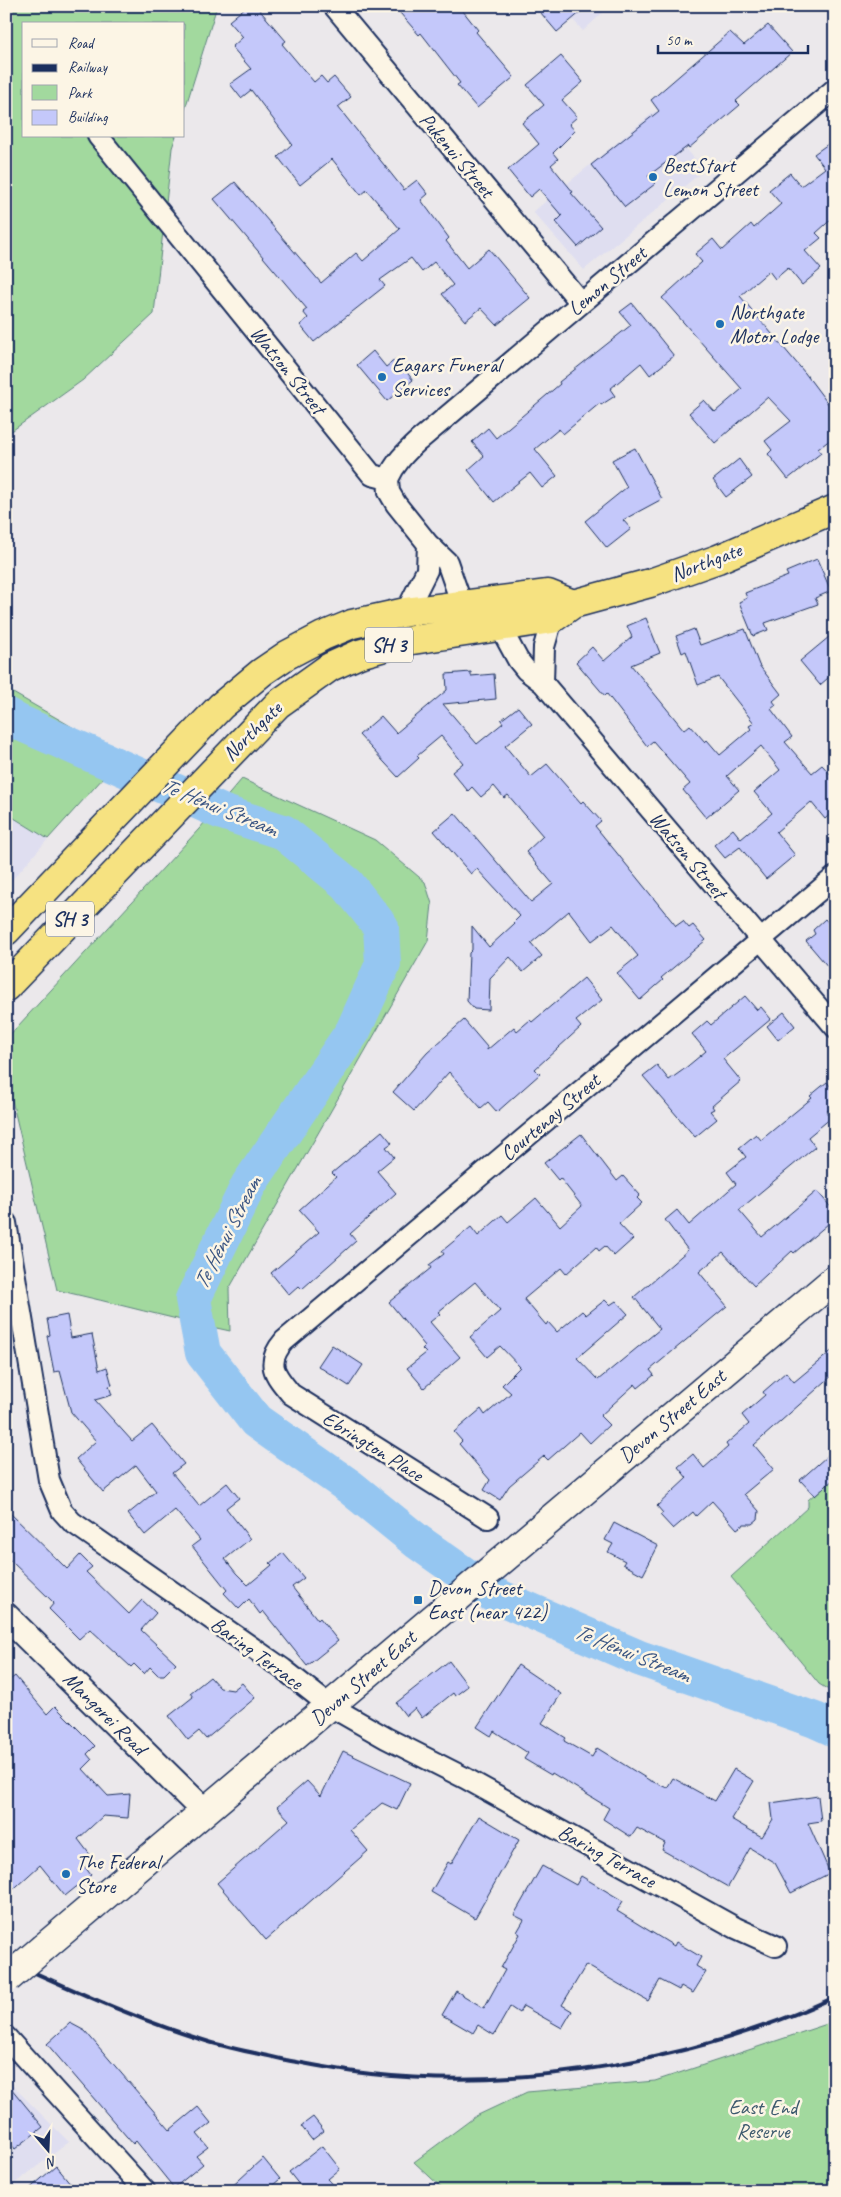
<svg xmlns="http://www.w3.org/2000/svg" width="841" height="2197" font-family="Caveat,sans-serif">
<rect width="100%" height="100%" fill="#ebe8eb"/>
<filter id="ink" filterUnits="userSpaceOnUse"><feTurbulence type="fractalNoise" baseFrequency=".02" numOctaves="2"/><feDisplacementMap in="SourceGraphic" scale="10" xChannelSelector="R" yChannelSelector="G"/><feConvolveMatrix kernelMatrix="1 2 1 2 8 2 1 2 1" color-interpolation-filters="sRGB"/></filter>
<g filter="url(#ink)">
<path fill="#dfdef0" d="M561,6H610L583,31Z
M655,111L704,170L584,270L533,212Z
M6,813L48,839L6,887Z
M6,2079L69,2142L6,2190Z"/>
<path fill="#a2d99e" stroke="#5e847e" d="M6,6H217L184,112V24H24V136H176L172,148L154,314L83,380L6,435Z
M6,689L123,756L48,839L6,813Z
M242,779L375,840L425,882L432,904L428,941L229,1289L230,1331C172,1319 115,1303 57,1290L6,1075V1039L199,829Z
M835,1476V1694L819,1684L731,1577L808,1507V1500Z
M830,2023L835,2030V2191H445L414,2162L476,2116L527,2092L655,2081Z"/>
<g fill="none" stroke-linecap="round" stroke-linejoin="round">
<path stroke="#95c6f1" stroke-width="36" d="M6,715L18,722L222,812L283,832L347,884L381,927L383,964L353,1031L249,1184L193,1299L203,1353L256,1421L350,1487L418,1542L492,1594L639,1658L815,1720L835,1729"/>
</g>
<path fill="#c4c8fa" stroke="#1b2f5e" d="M247,6H256L286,41L282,44L314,82L321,76L327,83L334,77L351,97L338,107L404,190L417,180L428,194L421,200L449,238L446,241L467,268L489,249L530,298L497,325L481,308L465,321L442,294L453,285L434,262L422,272L411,258L380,280L385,286L314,342L300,325L308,318L303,312L307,309L214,199L235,182L321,283L356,253L363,261L400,229L367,190L361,195L332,159L300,185L278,157L292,144L251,90L241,98L230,84L251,69L232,47L243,37L229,21Z
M394,6H459L478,30L476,32L514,77L477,108L457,85L460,83L421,33L419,35Z
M535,6H588L557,32Z
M768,25L792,52L736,101L740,105L689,148L688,146L648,176L655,184L625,207L591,165L659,111L651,100L730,32L744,45Z
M561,56L583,82L562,100L577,117L569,124L575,131L553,153L558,159L551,165L573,192L571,193L601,227L578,247L556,222L562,216L539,189L530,197L508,170L539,144L522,123L544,105L527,85Z
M835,139V216L816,233L821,238L805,251L821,269L802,285L788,268L775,279L769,271L740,296L805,373L835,413V436L818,449L821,453L788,479L768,454L772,450L765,441L791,421L768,397L715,443L689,413L704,400L715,412L742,389L662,298L702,262L695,254L713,239L722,250L751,224L754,228L781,204L769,190L790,173L801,186L825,168L814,154Z
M632,303L674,356L650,375L641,363L610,389L615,396L601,405L600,403L563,434L559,429L535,449L557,476L542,488L530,473L494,502L468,470L484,456L472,442L488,428L496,438L560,384L559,382L631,325L620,312Z
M373,351L386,367L396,359L413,380L387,401L357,365Z
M635,448L662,499L623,520L631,529L607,548L585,521L627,487L612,460Z
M739,459L752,477L726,497L713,480Z
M817,559L831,591L815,598L818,604L765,623L768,630L753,636L739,602L747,598L745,593L788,576L786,572Z
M646,618L660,653L631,665L684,730L690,725L705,742L707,740L720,755L751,729L749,726L754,723L718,677L698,685L686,651L682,653L676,636L694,629L700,645L745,629L759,665L781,694L773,701L776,705L771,709L792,737L785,742L812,773L822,765L835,779V810L825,819L811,802L776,832L795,855L766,879L740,847L725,858L714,845L733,829L741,839L772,813L754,792L780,770L761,746L727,776L739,790L706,818L683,790L690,784L653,741L647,746L607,694L605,696L576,662L592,647L604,661L632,637L627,626Z
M835,632V672L820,685L800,661Z
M471,672V676L494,674L496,699L443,704L477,744L503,723L501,720L518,707L532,724L505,746L531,777L547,764L581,803L583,801L601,821L595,826L676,926L683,921L689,928L693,925L706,940L661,978L663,980L640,1000L617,973L638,956L613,925L592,941L569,911L531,943L542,956L523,972L510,957L490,978L489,1010L474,1009L467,1001L469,953L472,950V926L489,947L514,924L513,923L520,916L477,869L471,874L434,831L455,813L531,902L553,884L526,852L543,836L508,795L504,798L494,786L481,797L472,787L468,791L452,772L463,763L441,736L417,756L419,758L398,777L359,735L381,716L396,733L447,690L446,674Z
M825,919L835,930V975L806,941L815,934L813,930Z
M584,978L602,1000L576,1021L581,1027L535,1069L540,1074L497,1112L488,1102L481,1108L449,1072L414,1111L393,1092L427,1053L464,1020L487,1047V1050L514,1027L517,1031L530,1020L532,1022Z
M745,996L757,1010L761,1007L771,1019L723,1059L741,1081L712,1106L714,1109L710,1111L717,1119L695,1137L643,1076L657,1065L669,1080L683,1070L706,1051L692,1034L707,1021L711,1025Z
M784,1012L795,1026L778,1040L767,1026Z
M827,1082L835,1092V1105L826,1112L831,1118L808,1137L815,1147L739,1210L762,1237L817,1191L835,1212V1218L794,1253L792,1251L754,1286L723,1252L699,1272L727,1306L650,1370L654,1375L638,1388L635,1384L600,1416L609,1425L590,1443L580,1432L548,1460L544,1456L509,1486L500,1500L484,1490L490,1480L459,1444L462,1441L454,1432L481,1409L485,1415L511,1393L502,1385L520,1367L500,1346L487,1357L470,1337L500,1311L475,1282L438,1312L440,1314L430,1322L460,1357L424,1388L407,1368L426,1353L422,1349L425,1346L389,1302L431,1268L429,1265L444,1254L442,1251L471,1227L478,1236L502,1215L508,1222L536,1198L560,1226L582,1206L560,1178L558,1180L544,1163L581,1134L617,1181L623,1176L640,1195L637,1198L642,1203L619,1224L633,1239L614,1256L605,1246L599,1251L596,1247L566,1274L561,1268L524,1299L546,1325L548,1322L557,1332L582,1311L586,1315L605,1300L610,1305L616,1301L628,1314L577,1358L598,1380L660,1329L634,1297L688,1250L665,1220L677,1210L689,1225L736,1184L727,1172L746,1157L739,1148L756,1134L761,1140L812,1098L810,1096Z
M382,1131L392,1143L386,1147L394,1157L377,1171L396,1193L350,1234L356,1241L302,1289L299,1286L289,1295L271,1273L319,1232L299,1210L336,1177L332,1173Z
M67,1315L71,1338L92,1334L99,1370L107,1367L112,1385L109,1386L112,1395L95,1400L132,1441L152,1425L184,1464L172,1473L199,1506L227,1483L239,1498L226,1508L250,1539L225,1559L236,1573L248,1585L272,1565L270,1563L283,1553L304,1578L292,1587L318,1620L320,1618L338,1641L307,1666L263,1611L260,1614L249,1599L239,1609L224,1593L227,1590L192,1546L200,1540L175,1510L145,1535L128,1514L156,1491L136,1465L103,1492L76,1459L96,1441L71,1412L60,1371L54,1372L47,1336L50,1335L47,1319Z
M332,1345L363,1365L349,1386L318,1366Z
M835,1348V1373L754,1445L774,1469L744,1494L759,1511L758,1519L752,1524H744L737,1529L712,1501L696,1516L693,1512L673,1529L660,1515L663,1513L657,1506L687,1478L678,1467L693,1454L704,1468L728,1447L726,1444L749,1424L742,1415L765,1395L763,1392L786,1372L794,1382Z
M835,1449V1478L815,1496L800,1480Z
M6,1509L67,1569L80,1555L92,1567L86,1572L129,1614L142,1600L156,1613L141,1630L176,1663L164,1675H158L150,1667L144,1674L134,1664L131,1667L90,1629L79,1639L49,1609L54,1603L6,1556Z
M614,1523L658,1546L643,1575L623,1564L625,1561L608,1552L613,1544L605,1540Z
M449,1661L468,1686L455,1696L453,1693L422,1718L415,1708L406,1716L396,1703Z
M518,1665L561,1694L542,1723L566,1738L564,1741L592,1757L597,1748L649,1780L667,1788L673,1778L715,1801L734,1769L754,1781L731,1819L762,1837L773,1819L771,1803L818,1796L821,1821L808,1823L830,1873L791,1893L775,1863L750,1848L728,1887L662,1850L665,1843L637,1828L631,1837L603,1819L609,1808L552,1773L551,1775L524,1759L528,1753L494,1731L491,1736L477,1727Z
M15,1676L47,1714L55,1706L95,1746L87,1754L92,1760L83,1769L108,1796L130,1794L128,1818L103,1816L78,1839L91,1856L82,1863L91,1875L65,1896L40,1865L6,1896V1683Z
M210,1677L220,1688L233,1690L242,1683L255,1698L206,1739L199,1731L188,1740L169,1716L193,1697L190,1693Z
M343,1751L410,1783L397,1810L382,1803L350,1830L368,1851L266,1940L217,1883L289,1820L277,1807L307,1781L321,1796Z
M479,1816L519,1840L475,1918L431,1892L448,1862L451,1864Z
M542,1866L576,1885L581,1876L623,1901L617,1911L674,1946L676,1942L701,1957L696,1966L706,1972L693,1993L681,1986L679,1990L660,1980L648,2001L586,1965L562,2005L572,2011L562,2028L523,2006L519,2013L510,2007L494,2035L478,2025L473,2033L442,2015L456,1991L484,2008L505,1970L501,1968L520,1934L517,1932L524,1920L514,1915Z
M70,2023L85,2031L170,2130L198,2107L211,2123L197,2134L208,2147L196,2156L203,2164L174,2188L136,2141L133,2144L47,2044Z
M6,2082L43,2127L15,2149L6,2138Z
M313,2117L324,2131L312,2140L301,2126Z
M322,2146L340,2169L328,2179L339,2191H304L289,2172Z
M263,2158L280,2179L266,2191H227Z
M56,2166L77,2191H27Z"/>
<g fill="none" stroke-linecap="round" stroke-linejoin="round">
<g stroke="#1b2f5e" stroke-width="24">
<path id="minor" d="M334,6L581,303
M98,136L372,475L388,479L389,492L396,504L428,544L447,562L462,605
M388,479C395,463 405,453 418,441L835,89
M406,612L427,570L428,544
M500,627L518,660L526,670L543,683L835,1027
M543,683L544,647L552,619
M6,1223L49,1480L62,1511L72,1522L283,1669L330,1706L386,1738L465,1778L736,1928L776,1946
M488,1518L291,1394C274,1374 265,1363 284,1341L835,877
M6,2037L145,2191"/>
</g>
<g stroke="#1b2f5e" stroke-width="29">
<path id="tertiary" d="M6,1616L204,1811"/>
</g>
<g stroke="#1b2f5e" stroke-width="31">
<path id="secondary" d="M43,1948L835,1279"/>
</g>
<g stroke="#1b2f5e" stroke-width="31">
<path id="trunk" d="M6,931L221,706L262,672L287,655L323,636L352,624L406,612L548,594L573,604
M6,987L278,704L330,667L359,654L406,641L552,619L573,604L650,583L718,559L835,509"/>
</g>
<use href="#minor" stroke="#fcf5e5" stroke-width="20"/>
<use href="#tertiary" stroke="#fcf5e5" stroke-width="25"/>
<use href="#secondary" stroke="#fcf5e5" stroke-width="28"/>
<use href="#trunk" stroke="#f6e281" stroke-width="28"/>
<path stroke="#1b2f5e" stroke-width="4" d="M6,1960C72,1989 137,2020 206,2041C232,2049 260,2054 286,2060C314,2065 343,2071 371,2074C524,2091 696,2061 835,1997"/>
<g stroke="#1b2f5e" stroke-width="31" stroke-linecap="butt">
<path id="secondary-bridge" d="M8,1978L43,1948"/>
</g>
<use href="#secondary-bridge" stroke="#fcf5e5" stroke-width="28"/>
</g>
</g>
<g fill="#1f6fb2" stroke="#fcf5e5" stroke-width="2">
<circle cx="653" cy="177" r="5"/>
<circle cx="720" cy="324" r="5"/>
<circle cx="382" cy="377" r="5"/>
<rect x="413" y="1595" width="10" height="10" rx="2.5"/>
<circle cx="66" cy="1874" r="5"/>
</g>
<g text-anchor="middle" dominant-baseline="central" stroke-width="5" stroke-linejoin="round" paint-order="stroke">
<g fill="#fcf5e5" stroke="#5e6a86" stroke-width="1">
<rect x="365" y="627.5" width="48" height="35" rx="4"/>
<rect x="46" y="901.5" width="48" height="35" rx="4"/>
</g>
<g font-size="20" font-weight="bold" fill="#1b2f5e">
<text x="389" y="645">SH 3</text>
<text x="70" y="919">SH 3</text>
</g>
<g font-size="21" fill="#1b2f5e" stroke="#fcf5e5">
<text transform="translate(457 155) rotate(50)">Pukenui Street</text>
<text transform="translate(607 281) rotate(-40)">Lemon Street</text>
<text transform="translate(288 370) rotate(51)">Watson Street</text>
<text transform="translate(706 562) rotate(-21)">Northgate</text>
<text transform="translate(252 731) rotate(-45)">Northgate</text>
<text transform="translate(688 855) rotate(50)">Watson Street</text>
<text transform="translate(550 1117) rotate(-40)">Courtenay Street</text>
<text transform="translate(672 1416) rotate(-40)">Devon Street East</text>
<text transform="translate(373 1446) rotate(32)">Ebrington Place</text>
<text transform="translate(257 1653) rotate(36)">Baring Terrace</text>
<text transform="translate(363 1678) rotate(-41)">Devon Street East</text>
<text transform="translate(105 1713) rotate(45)">Mangorei Road</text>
<text transform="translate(607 1856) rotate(29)">Baring Terrace</text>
</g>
<g font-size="21" fill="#1b2f5e" stroke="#fcf5e5" text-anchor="start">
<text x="663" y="165">BestStart<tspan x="663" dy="24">Lemon Street</tspan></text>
<text x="730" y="312">Northgate<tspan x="730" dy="24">Motor Lodge</tspan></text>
<text x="392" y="365">Eagars Funeral<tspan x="392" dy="24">Services</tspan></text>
<text x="428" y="1588">Devon Street<tspan x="428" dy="24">East (near 422)</tspan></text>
<text x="76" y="1862">The Federal<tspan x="76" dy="24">Store</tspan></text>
</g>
<g font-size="21" fill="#3d5a6e" stroke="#fcf5e5">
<text x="763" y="2107">East End<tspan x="763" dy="24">Reserve</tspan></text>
</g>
<g font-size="22" font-style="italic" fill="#3a5583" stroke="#fcf5e5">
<text transform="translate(219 807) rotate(22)">Te Hēnui Stream</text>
<text transform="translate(227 1233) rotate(-63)">Te Hēnui Stream</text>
<text transform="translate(632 1653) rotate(22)">Te Hēnui Stream</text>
</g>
</g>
<rect width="841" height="2197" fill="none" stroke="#fcf5e5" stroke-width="25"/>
<rect x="12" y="12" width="816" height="2172" fill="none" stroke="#1b2f5e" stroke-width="2" filter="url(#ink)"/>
<rect x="22" y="22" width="162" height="115" fill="#fcf5e5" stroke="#a2a6af"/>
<rect x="32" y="39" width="25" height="8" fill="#fcf5e5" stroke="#a2a6af"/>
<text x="68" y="48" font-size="15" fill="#1b2f5e">Road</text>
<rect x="32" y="64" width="25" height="8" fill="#1b2f5e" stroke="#a2a6af"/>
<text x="68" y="72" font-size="15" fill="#1b2f5e">Railway</text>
<rect x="32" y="85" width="25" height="15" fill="#a2d99e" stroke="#a2a6af"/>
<text x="68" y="98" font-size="15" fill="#1b2f5e">Park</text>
<rect x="32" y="110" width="25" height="15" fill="#c4c8fa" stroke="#a2a6af"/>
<text x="68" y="122" font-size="15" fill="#1b2f5e">Building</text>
<g transform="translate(48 2150) rotate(161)" stroke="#fcf5e5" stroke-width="4" paint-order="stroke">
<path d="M0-4L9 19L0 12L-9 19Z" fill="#1b2f5e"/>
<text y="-8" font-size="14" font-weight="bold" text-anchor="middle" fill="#1b2f5e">N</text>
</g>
<path d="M658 45v8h150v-8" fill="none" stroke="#1b2f5e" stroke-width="2.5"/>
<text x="666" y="45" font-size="15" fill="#1b2f5e" stroke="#fcf5e5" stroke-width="4" paint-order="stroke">50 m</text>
</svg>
